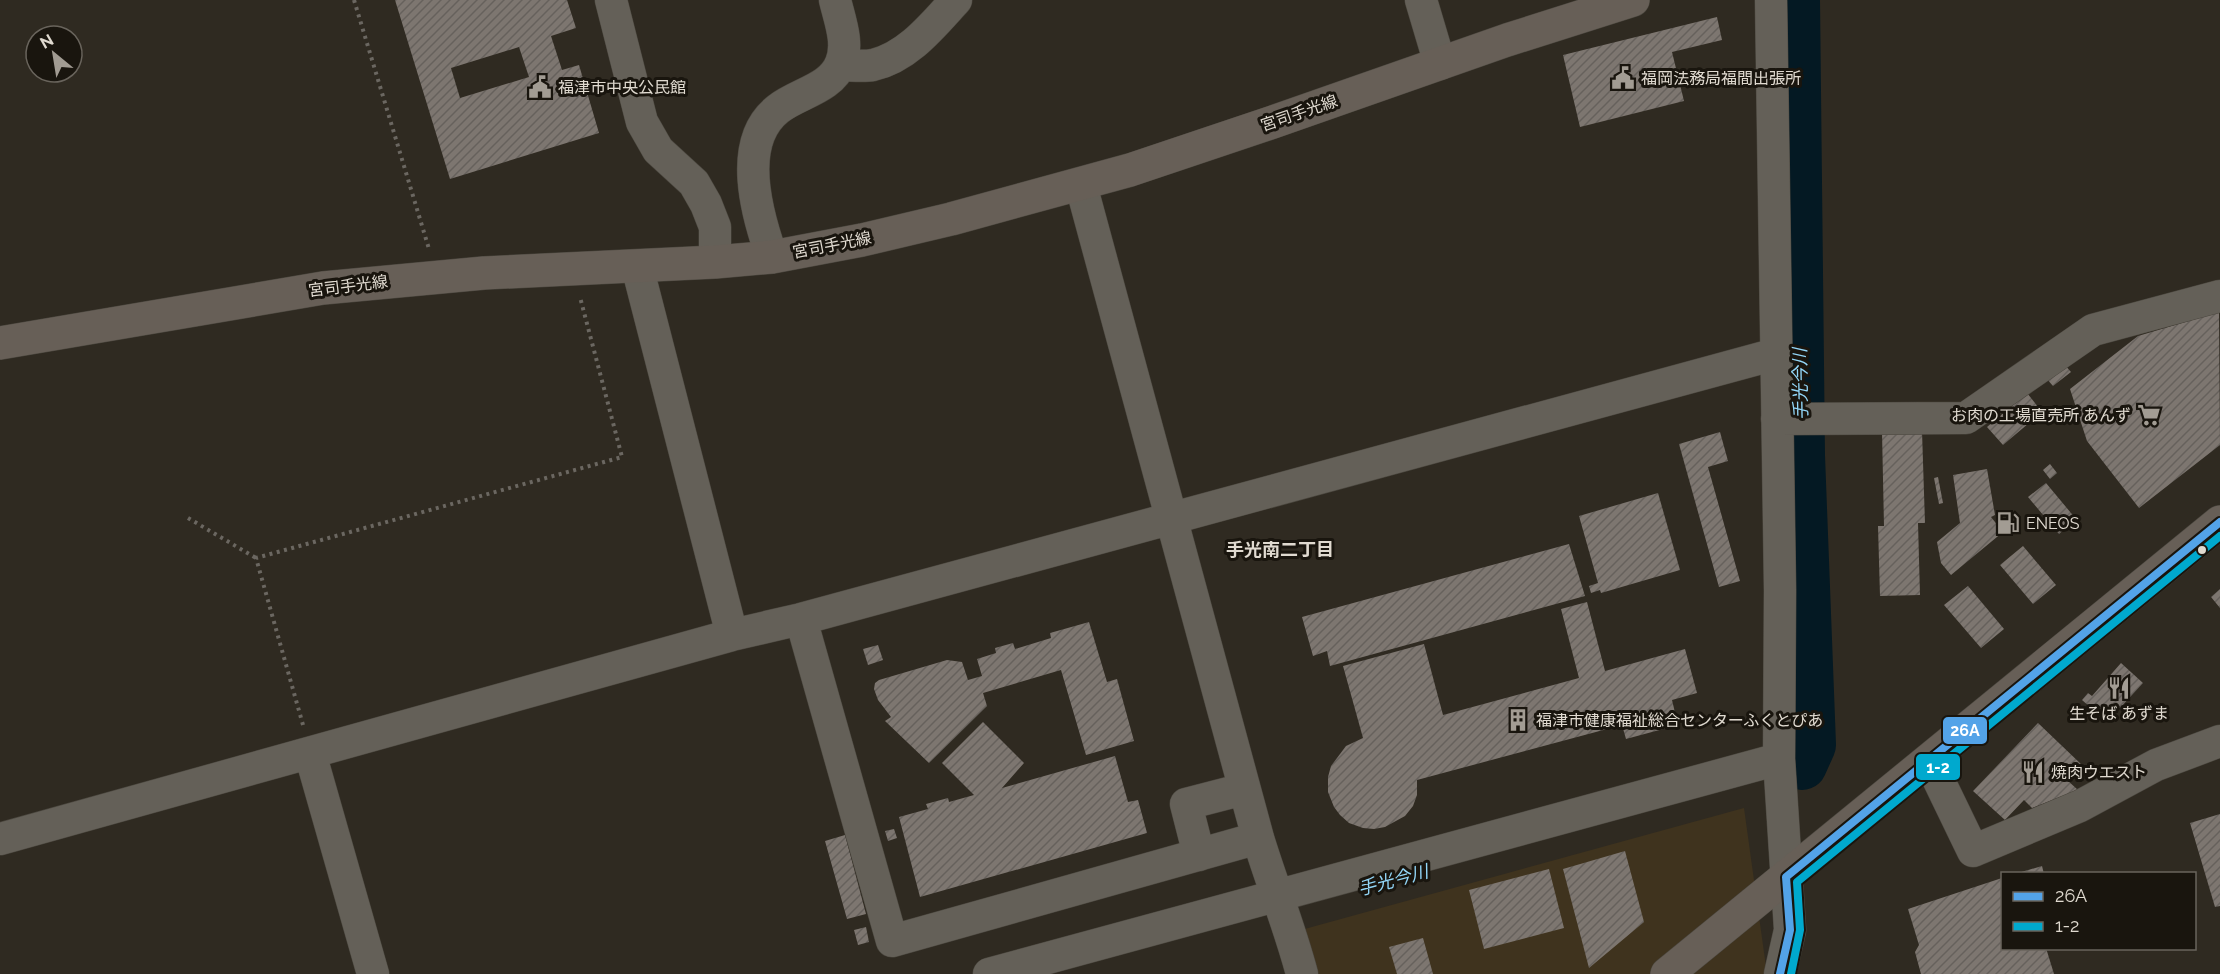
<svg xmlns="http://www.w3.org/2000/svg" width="2220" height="974" font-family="Raleway,'Noto Sans JP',sans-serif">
<defs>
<pattern id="building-hatch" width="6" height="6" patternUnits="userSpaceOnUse" patternTransform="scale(1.5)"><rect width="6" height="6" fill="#7d7670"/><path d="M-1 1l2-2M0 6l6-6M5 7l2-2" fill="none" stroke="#66615c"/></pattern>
</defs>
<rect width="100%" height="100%" fill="#2f2a21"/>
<path fill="#3f331e" d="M1744,808L1767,974H1312L1301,930Z"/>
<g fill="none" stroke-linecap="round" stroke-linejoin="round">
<path stroke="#041923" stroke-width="50" d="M1795,0L1800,456L1811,745L1802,765"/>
</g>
<path fill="url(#building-hatch)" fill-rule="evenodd" d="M395,0H567L576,28L551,36L562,70L579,65L599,133L450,179ZM519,47L529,77L460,98L451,68Z
M1717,17L1722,40L1672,52L1684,101L1580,127L1563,55Z
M2219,312L2220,445L2139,508L2087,441L2070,389L2138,336Z
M2064,364L2071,372L2053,386L2046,378Z
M2027,393L2042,412L2003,445L1987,427Z
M1922,431L1925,523H1918L1920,595L1880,596L1878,526H1884L1882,432Z
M1720,432L1728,461L1708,467L1740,581L1719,587L1679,444Z
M2050,464L2057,473L2050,479L2043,470Z
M1987,469L1995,515L1991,517L2003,532L1951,575L1941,563L1937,542L1960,523L1953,475Z
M1938,477L1943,503L1939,504L1934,478Z
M2046,483L2076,519L2059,534L2028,497Z
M1658,493L1680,570L1601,593L1600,590L1591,593L1589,586L1598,583L1579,516Z
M1569,544L1585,596L1330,666L1327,651L1313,656L1302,617Z
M2023,546L2056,585L2033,604L2000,565Z
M1968,586L2004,629L1981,648L1944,605Z
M2220,589V608L2211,597Z
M1587,602L1605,671L1685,649L1697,693L1672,700L1678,725L1626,739L1622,725L1417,780V795L1413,806L1405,816L1385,827L1374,829L1363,828L1349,823L1340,815L1334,807L1328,792V777L1331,766L1346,746L1363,738L1343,666L1424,644L1443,715L1579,678L1561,609Z
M1089,622L1107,682L1117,679L1134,741L1086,755L1061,670L983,693L987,706L929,763L885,721L891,717L878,700L874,689L875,683L879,680L947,660L962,662L968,680L982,676L977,659L996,653L995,648L1013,643L1015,649L1051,638L1050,633Z
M878,645L883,660L868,665L863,649Z
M2121,663L2143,683L2107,722L2082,700L2088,693L2092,696Z
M983,722L1024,763L1002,788L1115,756L1128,802L1138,800L1147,833L920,897L899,817L928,809L926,804L948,798L949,802L974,795L942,763Z
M2038,723L2082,765L2067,780L2078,790L2032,808L2024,800L2005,820L1973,791Z
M2220,814V906L2215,907L2190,823Z
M894,829L897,838L888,841L885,831Z
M845,835L866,914L847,919L825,841Z
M1625,851L1644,922L1589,968L1563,869Z
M2042,866L2044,874H2018V873Z
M1549,869L1564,928L1484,949L1469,890Z
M2002,878V948H2046L2054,974H1921L1915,952L1919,945L1908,909Z
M866,927L869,942L858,945L854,930Z
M1423,938L1433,974H1397L1389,947Z"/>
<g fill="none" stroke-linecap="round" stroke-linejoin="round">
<g stroke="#4b473f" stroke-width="33">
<path id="minor" d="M611,0L642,122L658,150L694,183L706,204L715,227V262
M1421,0L1440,64
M1771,0L1780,590L1779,759L1790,930L1780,974
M840,65C850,65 863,67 873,65C908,57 933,25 956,0
M1081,185L1258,838C1272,884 1290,928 1302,974
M772,257C757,215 736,142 778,109C798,93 831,89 841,63C849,43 840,21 835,0
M637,266L732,635
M1777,419L1966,418L2093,330L2220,296
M801,619L892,941L1258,838
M310,753L373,974
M1929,760L1973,851L2080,806L2156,765L2220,741
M0,839L732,635L801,619L1776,354
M1199,855L1186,804L1244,789
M989,974L1779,759"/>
</g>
<g stroke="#4b473f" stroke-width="34">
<path id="major" d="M0,343L323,288L484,273L715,262L772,257L862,240L951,219L1130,170L1273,122L1507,40L1633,0
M1667,974L2220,522"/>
</g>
<path stroke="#6b6761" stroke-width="4" stroke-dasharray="3 4.5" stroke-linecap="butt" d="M354,0L429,249
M188,518L256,558
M303,725L256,558L622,457L580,297"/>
<use href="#minor" stroke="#646058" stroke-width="32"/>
<use href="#major" stroke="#675f57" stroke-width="33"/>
<g stroke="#19150e" stroke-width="12">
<path id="bus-1" d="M1780,974L1790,930L1786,877L2220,522"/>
</g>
<g stroke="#19150e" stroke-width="12">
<path id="bus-2" d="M1791,974L1800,930L1797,882L2220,536"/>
</g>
<use href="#bus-1" stroke="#53a3e8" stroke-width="8"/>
<use href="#bus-2" stroke="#00a9ce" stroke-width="8"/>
</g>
<defs>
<g id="civic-bare" transform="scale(1.8)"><path d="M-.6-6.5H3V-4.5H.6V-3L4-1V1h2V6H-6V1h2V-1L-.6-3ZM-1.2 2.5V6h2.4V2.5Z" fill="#a29c93" stroke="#19150e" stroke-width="2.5" paint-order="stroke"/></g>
<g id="supermarket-bare" transform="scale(1.8)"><path d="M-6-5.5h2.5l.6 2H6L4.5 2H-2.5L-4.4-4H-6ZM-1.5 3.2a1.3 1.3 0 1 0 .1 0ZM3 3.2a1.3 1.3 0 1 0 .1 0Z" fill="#a29c93" stroke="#19150e" stroke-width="2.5" paint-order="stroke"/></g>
<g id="fuel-bare" transform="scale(1.8)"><path d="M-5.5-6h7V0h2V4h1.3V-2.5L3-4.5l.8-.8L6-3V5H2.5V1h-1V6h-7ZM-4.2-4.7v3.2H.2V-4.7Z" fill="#a29c93" stroke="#19150e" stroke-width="2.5" paint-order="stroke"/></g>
<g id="restaurant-bare" transform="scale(1.8)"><path d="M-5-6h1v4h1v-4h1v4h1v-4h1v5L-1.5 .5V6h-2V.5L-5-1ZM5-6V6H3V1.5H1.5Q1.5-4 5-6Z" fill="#a29c93" stroke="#19150e" stroke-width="2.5" paint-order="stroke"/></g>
<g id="building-bare" transform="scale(1.8)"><path d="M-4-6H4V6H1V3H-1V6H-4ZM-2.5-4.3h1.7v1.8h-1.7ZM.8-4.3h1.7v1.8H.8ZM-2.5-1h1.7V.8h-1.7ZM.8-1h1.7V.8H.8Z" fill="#a29c93" stroke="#19150e" stroke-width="2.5" paint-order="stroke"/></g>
</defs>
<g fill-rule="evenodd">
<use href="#civic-bare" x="1623" y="78"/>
<use href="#civic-bare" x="540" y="87"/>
<use href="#supermarket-bare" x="2149" y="415"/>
<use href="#fuel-bare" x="2008" y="523"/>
<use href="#restaurant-bare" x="2119" y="688"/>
<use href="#building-bare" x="1518" y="720"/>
<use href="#restaurant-bare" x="2033" y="772"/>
</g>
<circle fill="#e0dad0" stroke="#19150e" stroke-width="2" cx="2202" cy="550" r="5"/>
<g text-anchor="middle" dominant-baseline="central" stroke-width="6" stroke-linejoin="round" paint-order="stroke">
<g font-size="16" fill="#e0dad0" stroke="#19150e" text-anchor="start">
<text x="1641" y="78">福岡法務局福間出張所</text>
<text x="558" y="87">福津市中央公民館</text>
<text x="2131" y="415" text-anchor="end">お肉の工場直売所 あんず</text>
<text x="2026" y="523">ENEOS</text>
<text x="2119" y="713" text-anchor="middle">生そば あずま</text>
<text x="1536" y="720">福津市健康福祉総合センターふくとぴあ</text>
<text x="2051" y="772">焼肉ウエスト</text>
</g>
<g font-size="16" fill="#e0dad0" stroke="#19150e">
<text transform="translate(1299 113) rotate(-19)">宮司手光線</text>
<text transform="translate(832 245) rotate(-11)">宮司手光線</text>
<text transform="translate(348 286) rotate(-7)">宮司手光線</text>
</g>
<g font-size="18" font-style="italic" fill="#93d7f9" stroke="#19150e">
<text transform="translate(1800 384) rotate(-91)">手光今川</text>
<text transform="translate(1393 880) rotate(-15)">手光今川</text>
</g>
<g font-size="18" font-weight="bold" fill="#e0dad0" stroke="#19150e">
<text x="1280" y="549">手光南二丁目</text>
</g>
</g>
<g stroke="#19150e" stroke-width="2">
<rect x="1942" y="716" width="46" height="29" rx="6" fill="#53a3e8"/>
<rect x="1915" y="753" width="46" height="28" rx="6" fill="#00a9ce"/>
</g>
<g font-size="16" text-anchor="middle" font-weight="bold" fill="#fff">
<text x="1965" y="736">26A</text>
<text x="1938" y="773">1-2</text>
</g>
<rect x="2001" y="872" width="195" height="78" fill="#19150e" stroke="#69645c" stroke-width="1.5"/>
<rect x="2013" y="892" width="30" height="9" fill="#53a3e8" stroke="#69645c" stroke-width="1.5"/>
<text x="2055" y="902" font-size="18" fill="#e0dad0">26A</text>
<rect x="2013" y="922" width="30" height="9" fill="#00a9ce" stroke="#69645c" stroke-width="1.5"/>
<text x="2055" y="932" font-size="18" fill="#e0dad0">1-2</text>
<g transform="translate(54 54) rotate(330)"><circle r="28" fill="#19150e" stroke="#69645c" stroke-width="1.5"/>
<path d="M0-4.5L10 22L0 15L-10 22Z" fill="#a29c93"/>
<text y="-9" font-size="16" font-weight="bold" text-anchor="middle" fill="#e0dad0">N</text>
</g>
</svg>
